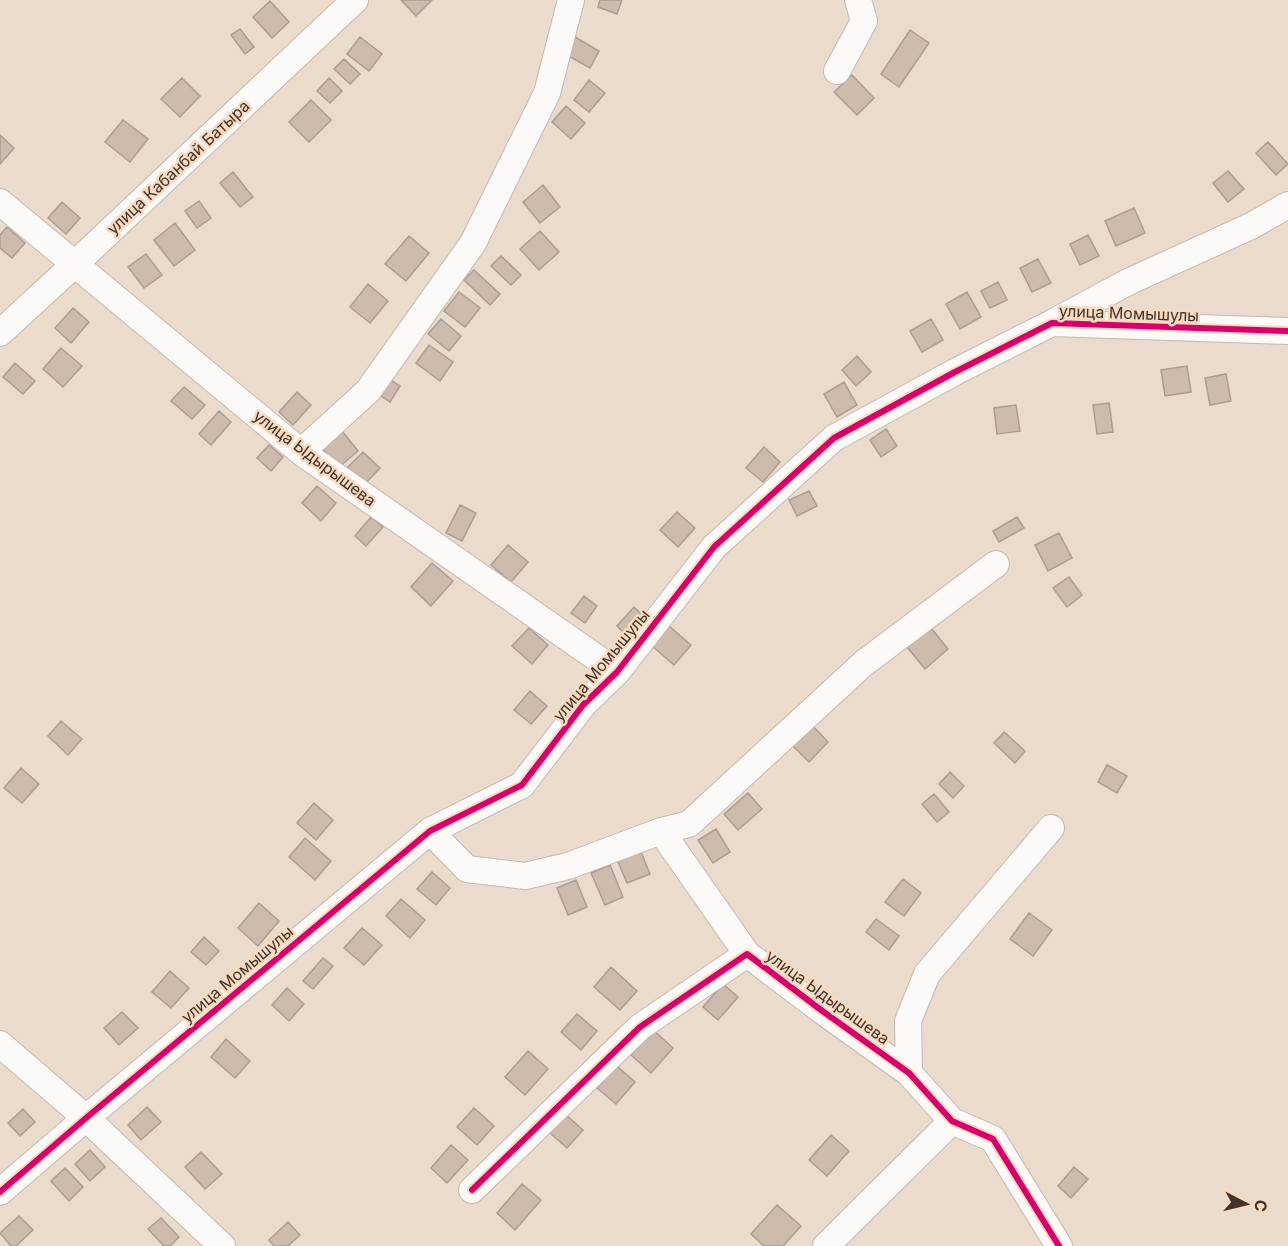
<svg xmlns="http://www.w3.org/2000/svg" width="1288" height="1246" font-family="Inter,sans-serif">
<rect width="100%" height="100%" fill="#eadbcd"/>
<path fill="#cdbbad" stroke="#aa9d94" stroke-width="1.5" d="M401,0H432L416,16Z
M600,0H622L617,14L598,7Z
M270,1L289,22L272,38L253,17Z
M240,29L254,47L245,54L231,35Z
M910,30L929,43L899,87L881,74Z
M360,37L382,54L369,71L347,54Z
M575,37L599,51L590,68L565,54Z
M344,59L360,74L350,84L334,69Z
M852,75L874,98L857,115L834,92Z
M182,78L200,96L180,117L161,99Z
M329,78L342,91L330,103L317,91Z
M589,80L605,93L589,112L574,100Z
M311,100L331,120L309,142L289,122Z
M566,106L585,123L571,139L552,122Z
M123,120L148,139L130,162L105,142Z
M0,135L14,148L0,164Z
M1268,142L1288,164L1276,175L1256,153Z
M1228,171L1244,189L1228,202L1213,183Z
M233,172L253,197L240,207L220,183Z
M543,185L560,207L540,223L523,202Z
M199,201L211,218L197,228L185,211Z
M62,202L80,218L66,234L48,218Z
M1134,208L1145,233L1116,246L1105,221Z
M175,223L195,250L174,266L154,240Z
M7,227L25,243L12,258L0,248V235Z
M540,231L559,252L539,270L520,249Z
M1088,235L1099,256L1080,265L1070,244Z
M409,236L429,253L406,281L385,264Z
M146,254L162,275L144,288L128,267Z
M501,256L521,275L511,285L491,266Z
M1038,259L1051,283L1032,292L1020,268Z
M474,270L500,294L490,305L464,280Z
M998,282L1007,300L990,308L981,291Z
M368,284L388,301L370,323L350,307Z
M459,292L480,308L465,327L444,311Z
M967,292L981,317L960,329L946,304Z
M73,308L89,322L71,343L55,328Z
M441,319L461,336L449,351L428,334Z
M931,319L943,340L922,352L910,331Z
M429,345L453,362L440,381L416,363Z
M61,348L82,366L63,387L43,369Z
M857,356L871,372L856,386L842,370Z
M15,363L35,381L23,394L3,377Z
M1187,366L1191,392L1165,396L1161,370Z
M1226,374L1231,401L1210,405L1205,378Z
M387,378L400,386L390,402L378,394Z
M844,382L857,405L837,417L824,394Z
M184,387L205,405L192,419L171,401Z
M297,392L311,405L293,425L279,412Z
M1109,403L1113,432L1097,434L1093,405Z
M1016,405L1020,431L997,434L994,408Z
M219,411L231,422L211,445L199,434Z
M886,429L897,446L881,457L870,440Z
M342,431L358,451L338,468L322,448Z
M269,445L283,457L271,471L257,458Z
M764,447L780,462L763,482L746,468Z
M363,452L380,468L362,487L345,470Z
M317,486L336,503L321,521L302,503Z
M809,491L817,506L797,516L789,500Z
M460,505L476,513L462,541L446,533Z
M677,512L695,528L678,547L660,530Z
M371,517L383,527L366,546L355,536Z
M1017,517L1024,528L999,542L993,531Z
M1059,533L1072,558L1048,571L1035,545Z
M508,545L528,562L511,582L491,565Z
M432,563L453,581L431,606L411,587Z
M1069,577L1082,595L1067,607L1053,588Z
M584,596L597,606L585,623L571,613Z
M634,607L641,614L624,633L617,626Z
M668,625L691,645L674,665L651,645Z
M529,628L548,645L532,664L512,646Z
M931,628L948,649L925,669L907,647Z
M530,691L547,706L531,724L514,710Z
M61,721L82,739L68,755L48,736Z
M810,723L828,742L809,762L790,743Z
M1004,732L1025,751L1015,763L994,743Z
M1107,765L1127,776L1117,793L1098,782Z
M21,768L39,784L22,803L4,788Z
M950,772L964,786L953,798L939,784Z
M748,793L762,809L738,830L724,814Z
M934,794L949,812L937,822L922,804Z
M314,803L333,820L316,840L297,823Z
M716,829L730,852L713,863L698,840Z
M305,838L331,861L315,880L289,857Z
M639,847L650,874L627,883L616,857Z
M610,865L623,897L605,905L591,873Z
M432,872L450,888L436,905L417,889Z
M903,879L921,893L904,916L885,902Z
M576,880L587,907L568,915L557,888Z
M401,899L425,920L410,938L386,916Z
M259,903L279,921L258,946L238,928Z
M1029,913L1052,930L1033,956L1010,939Z
M876,919L899,936L889,950L866,932Z
M362,928L382,945L364,965L344,948Z
M204,937L219,951L206,965L191,952Z
M323,958L333,966L313,989L303,981Z
M611,967L637,991L620,1010L594,987Z
M170,971L189,988L171,1008L152,992Z
M723,984L738,997L718,1020L703,1007Z
M287,988L304,1004L289,1021L272,1005Z
M122,1012L138,1028L119,1045L104,1028Z
M577,1014L597,1031L581,1050L561,1032Z
M653,1030L673,1048L651,1073L631,1055Z
M226,1039L250,1061L235,1078L211,1057Z
M528,1051L548,1069L525,1095L505,1077Z
M617,1066L635,1082L616,1104L597,1088Z
M147,1107L161,1122L141,1140L128,1125Z
M474,1108L494,1126L477,1145L457,1127Z
M23,1109L35,1122L20,1136L8,1123Z
M565,1114L583,1130L567,1148L549,1132Z
M831,1135L849,1151L827,1176L809,1160Z
M451,1145L468,1160L447,1183L431,1168Z
M90,1150L105,1167L90,1181L75,1164Z
M201,1152L222,1174L205,1189L185,1167Z
M1074,1167L1088,1179L1071,1198L1058,1186Z
M65,1168L83,1187L69,1201L51,1181Z
M522,1184L541,1200L515,1230L497,1213Z
M777,1205L801,1226L783,1246H764L751,1234Z
M19,1216L33,1230L16,1246H11L0,1233Z
M161,1218L179,1237L170,1246H164L148,1229Z
M288,1222L300,1235L288,1246H274L269,1240Z"/>
<g fill="none" stroke-linecap="round" stroke-linejoin="round">
<g stroke="#c5b9ae" stroke-width="28">
<path id="minor" d="M837,71L864,21L858,0
M0,202L301,452L617,672
M1052,323L1128,282L1251,226L1288,205
M0,333L75,264L355,0
M301,452L368,391L473,243L547,93L571,0
M430,831L467,869L525,876L568,866L661,831L689,824L864,663L996,564
M661,831L747,954
M0,1044L86,1118L222,1246
M909,1073L908,1021L927,974L1051,828
M472,1190L640,1027L747,954L821,1010L909,1073L952,1121L993,1139L1059,1246
M0,1192L86,1118L430,831L522,785L583,705L617,672L714,547L834,438L955,372L1052,323L1288,331
M826,1246L952,1121"/>
</g>
<use href="#minor" stroke="#fcfaf8" stroke-width="26"/>
<g stroke="#f7dac0" stroke-width="10">
<path id="cycleway" d="M472,1190L640,1027L747,954L821,1010L909,1073L952,1121L993,1139L1059,1246
M0,1192L86,1118L430,831L522,785L583,705L617,672L714,547L834,438L955,372L1052,323L1288,331"/>
</g>
<use href="#cycleway" stroke="#d6006c" stroke-width="6"/>
</g>
<g text-anchor="middle" dominant-baseline="central" stroke-width="5" stroke-linejoin="round" paint-order="stroke">
<g font-size="16" fill="#40342a" stroke="#f7dac0">
<text transform="translate(178 167) rotate(-43)">улица Кабанбай Батыра</text>
<text transform="translate(1129 313) rotate(2)">улица Момышулы</text>
<text transform="translate(315 458) rotate(37)">улица Ыдырышева</text>
<text transform="translate(601 665) rotate(-50)">улица Момышулы</text>
<text transform="translate(237 974) rotate(-40)">улица Момышулы</text>
<text transform="translate(828 997) rotate(36)">улица Ыдырышева</text>
</g>
</g>
<g transform="translate(1246 1204) rotate(97)" stroke="#f7dac0" stroke-width="4.5" paint-order="stroke">
<path d="M0-4.5L10 22L0 15L-10 22Z" fill="#40342a"/>
<text y="-9" font-size="16" font-weight="bold" text-anchor="middle" fill="#40342a">С</text>
</g>
</svg>
